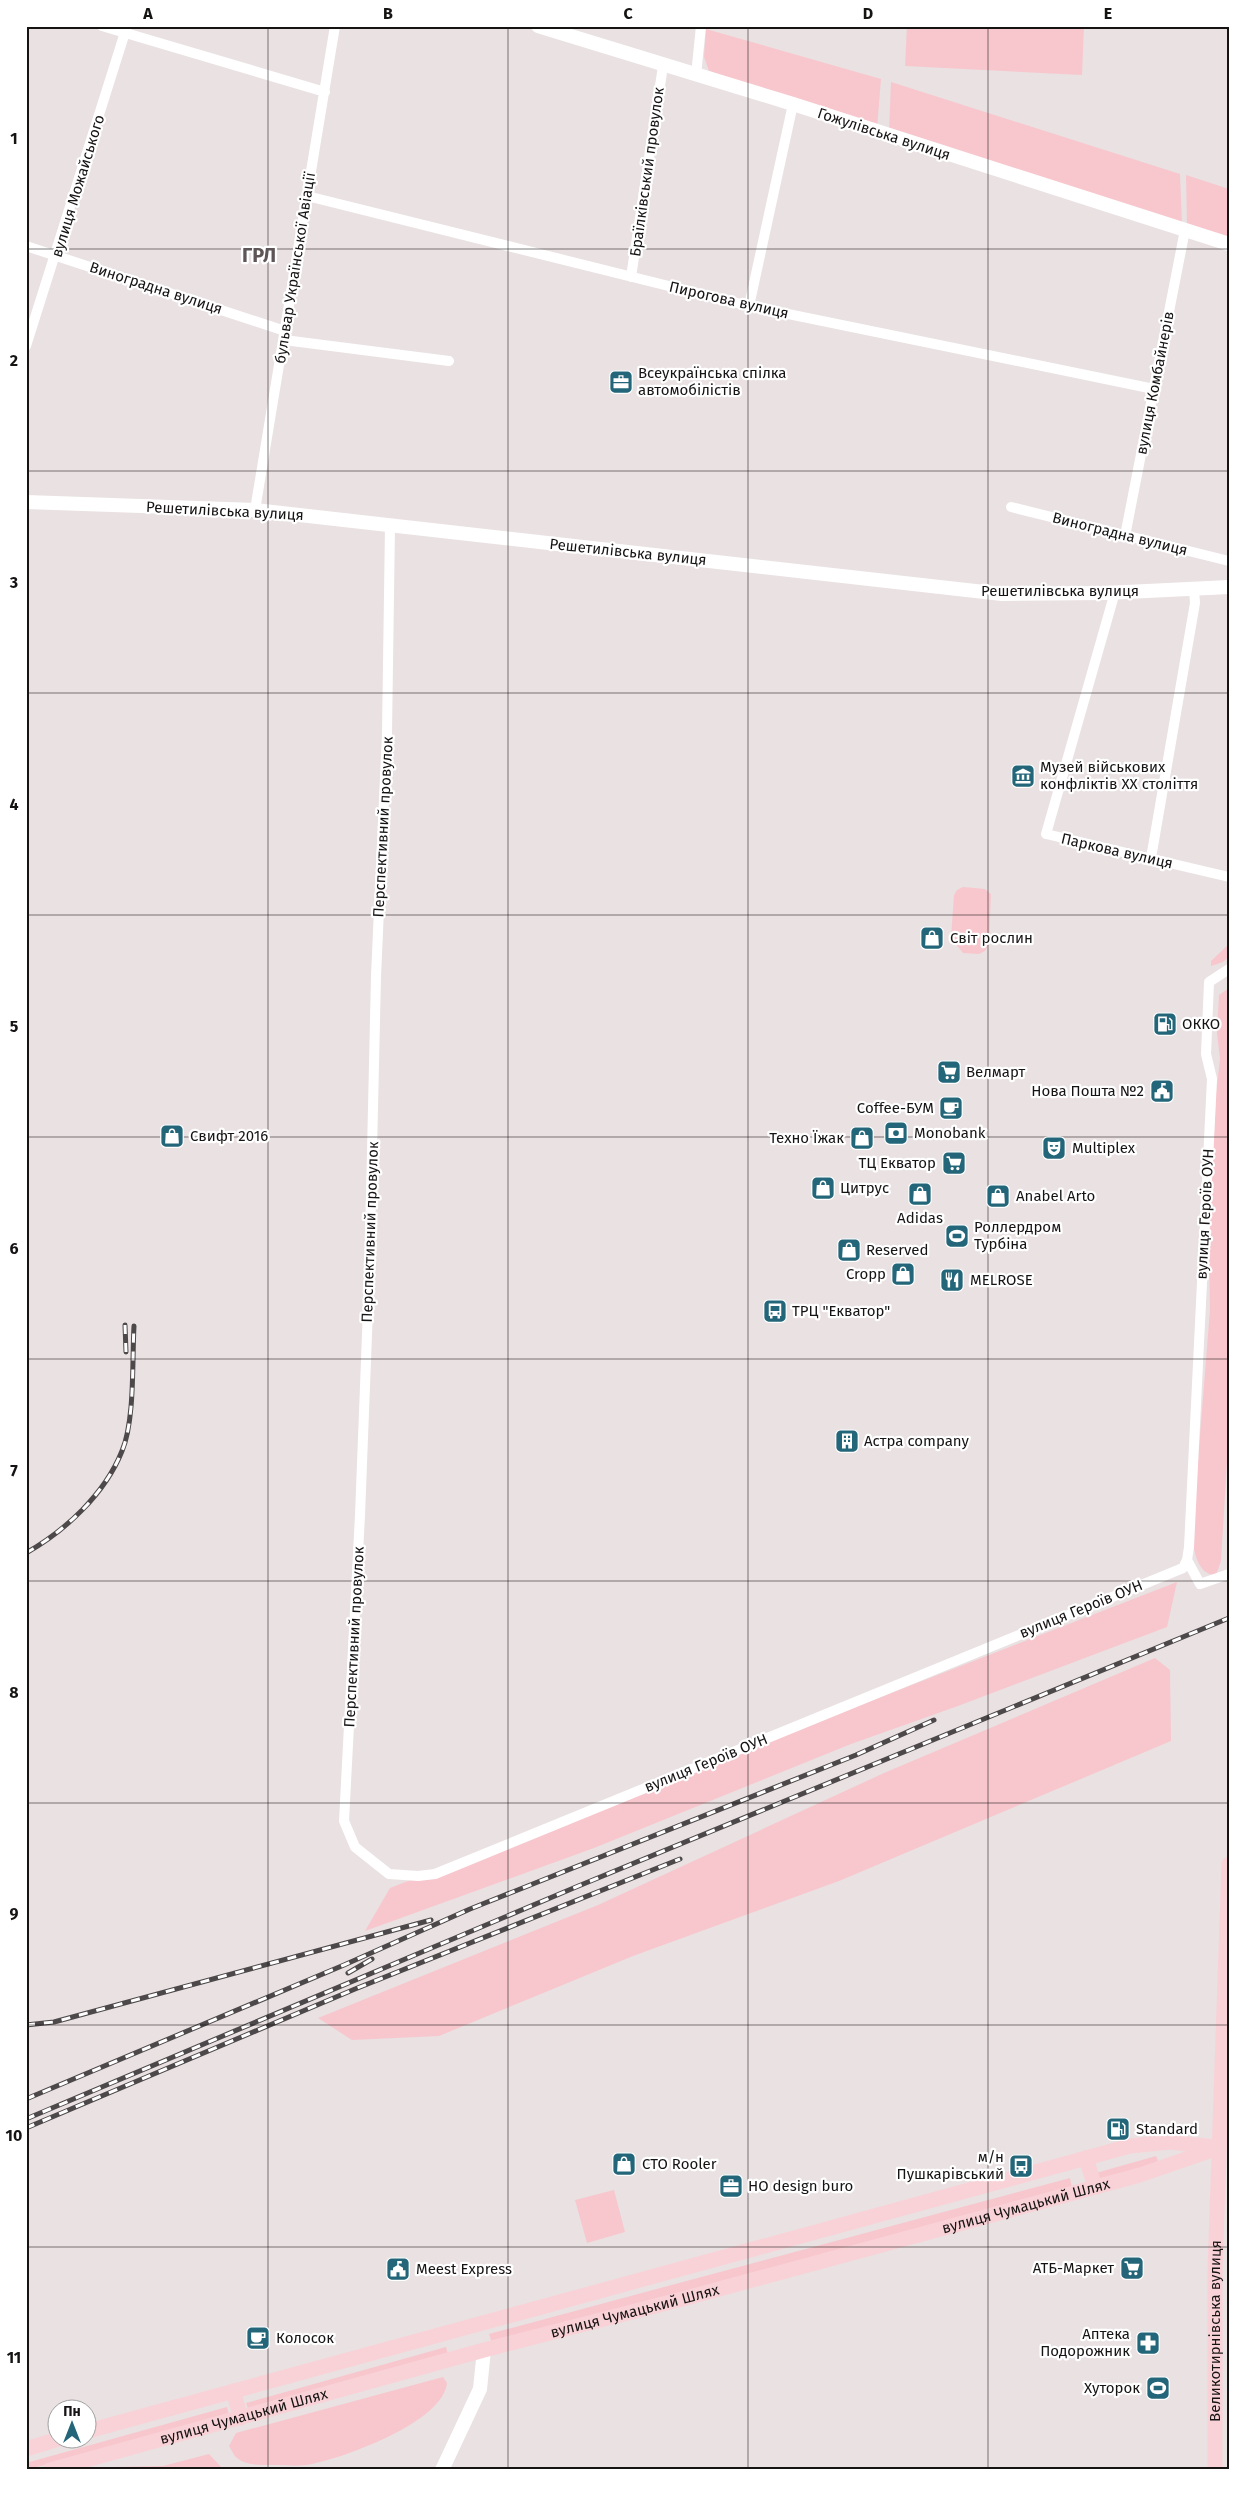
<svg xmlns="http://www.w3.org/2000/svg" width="1255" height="2496" font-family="'Fira Sans',sans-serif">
<rect width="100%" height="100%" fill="#eae1e2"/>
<path fill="#f7c7cd" d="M907,26H1084L1082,75L905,66Z
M706,29L881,79L877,128L709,71L704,57Z
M891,82L1180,174L1182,224L889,131Z
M1186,175L1229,189V238L1187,225Z
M963,887L985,889L991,894L989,944L985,951L979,954L963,953L951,938L954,895L957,890Z
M1229,944V957L1223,962L1211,966V961Z
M1229,988V1428L1221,1561L1216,1575C1197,1575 1194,1550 1192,1536L1210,1310L1209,1242L1216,1093L1220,1059L1217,1033L1219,995Z
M1177,1582L1167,1627L958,1706L851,1744L594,1848L365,1931L390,1888Z
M1155,1658L1170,1670L1171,1741L839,1881L633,1956L439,2036L352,2040L318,2018L598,1905L884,1773Z
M1156,2156L1159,2163L1098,2181L1096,2173Z
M1070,2178L1072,2188L492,2343L489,2334Z
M614,2190L625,2232L587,2243L575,2200Z
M446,2347L448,2355L249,2411L246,2403Z
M443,2377L447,2383C443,2422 346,2457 312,2464C300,2467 286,2465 274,2465C262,2465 247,2466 237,2458C234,2456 231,2449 229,2446L236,2433Z
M227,2407L229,2415L26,2470V2463Z
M209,2454L224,2470H103L114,2467L163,2466Z"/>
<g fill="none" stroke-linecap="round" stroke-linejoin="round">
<path stroke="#fff" stroke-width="10" d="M102,26L325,92
M696,75L701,26
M307,196L749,306L1154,389
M26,246L285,331
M631,277L663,66
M749,306L793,104
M284,340L449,361
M26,346L127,26
M1011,507L1229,561
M255,510L335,26
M390,525L387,733L376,976L369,1283L360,1515L344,1821L355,1847L389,1874L418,1876L435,1874L1183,1568L1187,1560L1189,1547L1212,1079L1206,1054L1209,982L1229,969
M1125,536L1185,230
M1115,592L1046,834L1229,877
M1151,858L1195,603L1194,589
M1187,1560L1200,1584L1229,1574"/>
<path stroke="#fff" stroke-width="14" d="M538,26L793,104L1229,244
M26,502L255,510L1002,594L1106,593L1229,587
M442,2470L480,2389L484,2350"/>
<g stroke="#f9d2d7" stroke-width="15">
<path d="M1086,2158L1095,2187"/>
<path d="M233,2391L241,2418"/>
<path d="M88,2431L1130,2146L1170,2142L1214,2147"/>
<path d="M26,2449L62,2438"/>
<path id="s1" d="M50,2470L484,2350L686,2298L1140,2175L1218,2148"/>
<path id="s2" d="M1215,2470V2270L1229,1864"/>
</g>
<g stroke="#4d4849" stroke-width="5">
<path id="rail" d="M125,1325L126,1352
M26,1553C65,1531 105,1494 122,1451C135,1420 132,1361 134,1326
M348,1973L372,1959
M26,2025L54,2022L431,1920
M26,2099L344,1965L470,1909L856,1755L934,1720
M26,2119L576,1887L1229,1618
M26,2128L355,1989L680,1859"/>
</g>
<use href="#rail" stroke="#fff" stroke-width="3" stroke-dasharray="9" stroke-linecap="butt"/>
</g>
<path fill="none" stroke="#161313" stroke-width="1" stroke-opacity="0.55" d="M268,26V2470M508,26V2470M748,26V2470M988,26V2470M26,249H1229M26,471H1229M26,693H1229M26,915H1229M26,1137H1229M26,1359H1229M26,1581H1229M26,1803H1229M26,2025H1229M26,2247H1229"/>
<defs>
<g id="office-square" transform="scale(1.25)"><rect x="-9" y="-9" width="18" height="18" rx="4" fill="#246679" stroke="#fff"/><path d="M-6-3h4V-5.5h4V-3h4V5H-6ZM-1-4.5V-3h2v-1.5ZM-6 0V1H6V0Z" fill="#fff"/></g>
<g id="museum-square" transform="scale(1.25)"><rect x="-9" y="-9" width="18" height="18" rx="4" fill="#246679" stroke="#fff"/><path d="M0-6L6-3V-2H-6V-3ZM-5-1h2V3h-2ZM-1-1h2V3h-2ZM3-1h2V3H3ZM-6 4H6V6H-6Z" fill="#fff"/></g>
<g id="shop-square" transform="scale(1.25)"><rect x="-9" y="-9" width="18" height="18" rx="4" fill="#246679" stroke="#fff"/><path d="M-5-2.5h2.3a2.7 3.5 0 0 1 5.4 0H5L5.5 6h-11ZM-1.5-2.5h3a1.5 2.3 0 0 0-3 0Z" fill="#fff"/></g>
<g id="fuel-square" transform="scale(1.25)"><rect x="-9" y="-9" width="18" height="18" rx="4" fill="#246679" stroke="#fff"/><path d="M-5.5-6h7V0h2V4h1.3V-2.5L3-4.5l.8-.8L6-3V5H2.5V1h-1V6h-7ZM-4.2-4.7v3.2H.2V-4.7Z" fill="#fff"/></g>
<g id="supermarket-square" transform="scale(1.25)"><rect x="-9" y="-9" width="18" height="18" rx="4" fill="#246679" stroke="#fff"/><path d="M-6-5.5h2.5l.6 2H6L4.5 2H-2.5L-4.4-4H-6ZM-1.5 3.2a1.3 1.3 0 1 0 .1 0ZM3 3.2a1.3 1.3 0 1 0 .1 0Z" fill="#fff"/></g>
<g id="civic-square" transform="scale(1.25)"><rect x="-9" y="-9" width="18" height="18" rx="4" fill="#246679" stroke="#fff"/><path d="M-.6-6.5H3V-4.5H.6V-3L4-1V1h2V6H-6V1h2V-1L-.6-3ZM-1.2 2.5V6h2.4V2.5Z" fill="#fff"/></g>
<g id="cafe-square" transform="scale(1.25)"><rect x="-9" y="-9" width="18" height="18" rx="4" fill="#246679" stroke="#fff"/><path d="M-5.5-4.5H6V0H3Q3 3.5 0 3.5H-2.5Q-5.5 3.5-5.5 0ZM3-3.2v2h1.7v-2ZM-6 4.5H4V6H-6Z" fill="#fff"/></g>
<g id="bank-square" transform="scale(1.25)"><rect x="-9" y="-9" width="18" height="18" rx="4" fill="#246679" stroke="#fff"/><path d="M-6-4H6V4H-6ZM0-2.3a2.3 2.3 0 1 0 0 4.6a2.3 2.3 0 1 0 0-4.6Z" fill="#fff"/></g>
<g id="theatre-square" transform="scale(1.25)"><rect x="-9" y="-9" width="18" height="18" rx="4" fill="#246679" stroke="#fff"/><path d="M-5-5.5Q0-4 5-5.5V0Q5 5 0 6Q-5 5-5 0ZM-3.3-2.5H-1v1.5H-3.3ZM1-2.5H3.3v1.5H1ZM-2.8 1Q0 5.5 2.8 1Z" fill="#fff"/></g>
<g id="stadium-square" transform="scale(1.25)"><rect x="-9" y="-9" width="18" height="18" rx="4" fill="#246679" stroke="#fff"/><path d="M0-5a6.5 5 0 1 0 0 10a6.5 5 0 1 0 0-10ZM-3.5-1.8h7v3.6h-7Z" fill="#fff"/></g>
<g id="restaurant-square" transform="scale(1.25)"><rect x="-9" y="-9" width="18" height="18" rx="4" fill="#246679" stroke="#fff"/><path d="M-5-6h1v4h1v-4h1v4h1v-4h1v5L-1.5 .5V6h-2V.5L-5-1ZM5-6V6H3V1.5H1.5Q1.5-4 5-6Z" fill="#fff"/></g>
<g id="bus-square" transform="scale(1.25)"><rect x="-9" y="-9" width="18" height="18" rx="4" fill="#246679" stroke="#fff"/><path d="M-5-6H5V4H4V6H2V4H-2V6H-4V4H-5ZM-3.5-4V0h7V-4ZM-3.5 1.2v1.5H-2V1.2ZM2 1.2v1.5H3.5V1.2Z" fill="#fff"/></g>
<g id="building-square" transform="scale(1.25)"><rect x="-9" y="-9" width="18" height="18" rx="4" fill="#246679" stroke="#fff"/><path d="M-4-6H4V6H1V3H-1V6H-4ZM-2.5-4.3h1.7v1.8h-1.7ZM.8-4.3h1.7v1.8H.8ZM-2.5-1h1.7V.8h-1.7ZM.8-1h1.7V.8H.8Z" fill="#fff"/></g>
<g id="pharmacy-square" transform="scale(1.25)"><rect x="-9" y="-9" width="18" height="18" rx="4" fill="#246679" stroke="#fff"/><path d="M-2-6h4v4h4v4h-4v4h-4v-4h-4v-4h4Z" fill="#fff"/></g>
</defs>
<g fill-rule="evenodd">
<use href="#office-square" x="621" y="382"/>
<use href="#museum-square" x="1023" y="776"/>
<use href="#shop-square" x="932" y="938"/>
<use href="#fuel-square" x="1165" y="1024"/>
<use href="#supermarket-square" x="949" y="1072"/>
<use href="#civic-square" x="1162" y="1091"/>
<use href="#cafe-square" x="951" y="1108"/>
<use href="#bank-square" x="896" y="1133"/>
<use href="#shop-square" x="172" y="1136"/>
<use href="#shop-square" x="862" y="1138"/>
<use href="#theatre-square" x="1054" y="1148"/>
<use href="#supermarket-square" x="954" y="1163"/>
<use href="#shop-square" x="823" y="1188"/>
<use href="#shop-square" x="920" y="1194"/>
<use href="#shop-square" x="998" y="1196"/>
<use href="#stadium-square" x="957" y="1236"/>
<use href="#shop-square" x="849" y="1250"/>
<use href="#shop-square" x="903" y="1274"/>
<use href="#restaurant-square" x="952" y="1280"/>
<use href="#bus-square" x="775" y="1311"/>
<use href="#building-square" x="847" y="1441"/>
<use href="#fuel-square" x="1118" y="2129"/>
<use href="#shop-square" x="624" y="2164"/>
<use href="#bus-square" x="1021" y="2166"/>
<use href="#office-square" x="731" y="2186"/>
<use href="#supermarket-square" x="1132" y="2268"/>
<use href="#civic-square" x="398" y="2269"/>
<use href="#cafe-square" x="258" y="2338"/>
<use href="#pharmacy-square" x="1148" y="2343"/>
<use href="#stadium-square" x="1158" y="2388"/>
</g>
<g text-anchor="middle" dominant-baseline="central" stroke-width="4.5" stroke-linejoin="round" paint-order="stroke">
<g font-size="15" fill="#161313" stroke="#fff">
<text transform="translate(884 134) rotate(18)">Гожулівська вулиця</text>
<text transform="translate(647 172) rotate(-82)">Браїлківський провулок</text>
<text transform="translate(78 186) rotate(-73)">вулиця Можайського</text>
<text transform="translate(295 268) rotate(-81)">бульвар Української Авіації</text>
<text transform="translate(156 288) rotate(18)">Виноградна вулиця</text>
<text transform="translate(729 300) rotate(13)">Пирогова вулиця</text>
<text transform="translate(1155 383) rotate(-79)">вулиця Комбайнерів</text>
<text transform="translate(225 511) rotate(3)">Решетилівська вулиця</text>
<text transform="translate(1120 534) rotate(14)">Виноградна вулиця</text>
<text transform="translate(628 552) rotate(6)">Решетилівська вулиця</text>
<text x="1060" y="591">Решетилівська вулиця</text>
<text transform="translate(383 827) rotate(-87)">Перспективний провулок</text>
<text transform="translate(1117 851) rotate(13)">Паркова вулиця</text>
<text transform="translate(1205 1214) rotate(-87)">вулиця Героїв ОУН</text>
<text transform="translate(370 1232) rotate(-88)">Перспективний провулок</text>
<text transform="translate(1081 1609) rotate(-22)">вулиця Героїв ОУН</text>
<text transform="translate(354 1637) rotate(-87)">Перспективний провулок</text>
<text transform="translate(706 1763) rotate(-22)">вулиця Героїв ОУН</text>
<text stroke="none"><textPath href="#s1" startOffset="1011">вулиця Чумацький Шлях</textPath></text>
<text stroke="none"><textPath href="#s1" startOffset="606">вулиця Чумацький Шлях</textPath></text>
<text stroke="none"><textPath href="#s2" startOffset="139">Великотирнівська вулиця</textPath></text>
<text stroke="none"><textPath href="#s1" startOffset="201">вулиця Чумацький Шлях</textPath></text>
</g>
<g font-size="15" fill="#161313" stroke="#fff" text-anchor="start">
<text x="638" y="373">Всеукраїнська спілка<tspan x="638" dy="17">автомобілістів</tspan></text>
<text x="1040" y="767">Музей військових<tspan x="1040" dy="17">конфліктів ХХ століття</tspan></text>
<text x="950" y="938">Світ рослин</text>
<text x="1182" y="1024">ОККО</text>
<text x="966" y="1072">Велмарт</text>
<text x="1144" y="1091" text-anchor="end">Нова Пошта №2</text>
<text x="934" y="1108" text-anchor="end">Coffee-БУМ</text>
<text x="914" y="1133">Monobank</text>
<text x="190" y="1136">Свифт 2016</text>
<text x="844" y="1138" text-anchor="end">Техно Їжак</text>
<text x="1072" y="1148">Multiplex</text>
<text x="936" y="1163" text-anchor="end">ТЦ Екватор</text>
<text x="840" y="1188">Цитрус</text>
<text x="1016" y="1196">Anabel Arto</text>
<text x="920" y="1218" text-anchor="middle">Adidas</text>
<text x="974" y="1227">Роллердром<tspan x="974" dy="17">Турбіна</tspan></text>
<text x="866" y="1250">Reserved</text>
<text x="886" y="1274" text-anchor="end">Cropp</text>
<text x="970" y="1280">MELROSE</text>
<text x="792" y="1311">ТРЦ "Екватор"</text>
<text x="864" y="1441">Астра company</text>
<text x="1136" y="2129">Standard</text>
<text x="1004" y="2157" text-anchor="end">м/н<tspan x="1004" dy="17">Пушкарівський</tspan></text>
<text x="642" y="2164">СТО Rooler</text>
<text x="748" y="2186">HO design buro</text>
<text x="1114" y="2268" text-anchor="end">АТБ-Маркет</text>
<text x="416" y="2269">Meest Express</text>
<text x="1130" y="2334" text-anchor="end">Аптека<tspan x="1130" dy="17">Подорожник</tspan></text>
<text x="276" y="2338">Колосок</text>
<text x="1140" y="2388" text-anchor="end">Хуторок</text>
</g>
<g font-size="20" font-weight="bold" fill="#5d5556" stroke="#fff">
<text x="259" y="255">ГРЛ</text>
</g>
</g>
<rect width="1255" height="2496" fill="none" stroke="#ffffff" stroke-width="55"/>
<g transform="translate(72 2424)"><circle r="24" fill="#ffffff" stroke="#a2a1a1"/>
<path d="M0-4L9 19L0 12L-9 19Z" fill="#246679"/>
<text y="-8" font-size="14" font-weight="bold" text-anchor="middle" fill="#161313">Пн</text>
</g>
<rect x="28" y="28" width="1200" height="2440" fill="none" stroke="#161313" stroke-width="2"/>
<g font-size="16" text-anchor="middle" font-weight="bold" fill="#161313">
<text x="148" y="19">A</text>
<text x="388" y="19">B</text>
<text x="628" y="19">C</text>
<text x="868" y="19">D</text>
<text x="1108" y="19">E</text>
<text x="14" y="144">1</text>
<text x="14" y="366">2</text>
<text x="14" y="588">3</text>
<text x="14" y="810">4</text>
<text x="14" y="1032">5</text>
<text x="14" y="1254">6</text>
<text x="14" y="1476">7</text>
<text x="14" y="1698">8</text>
<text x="14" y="1919">9</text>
<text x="14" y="2141">10</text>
<text x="14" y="2363">11</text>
</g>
</svg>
